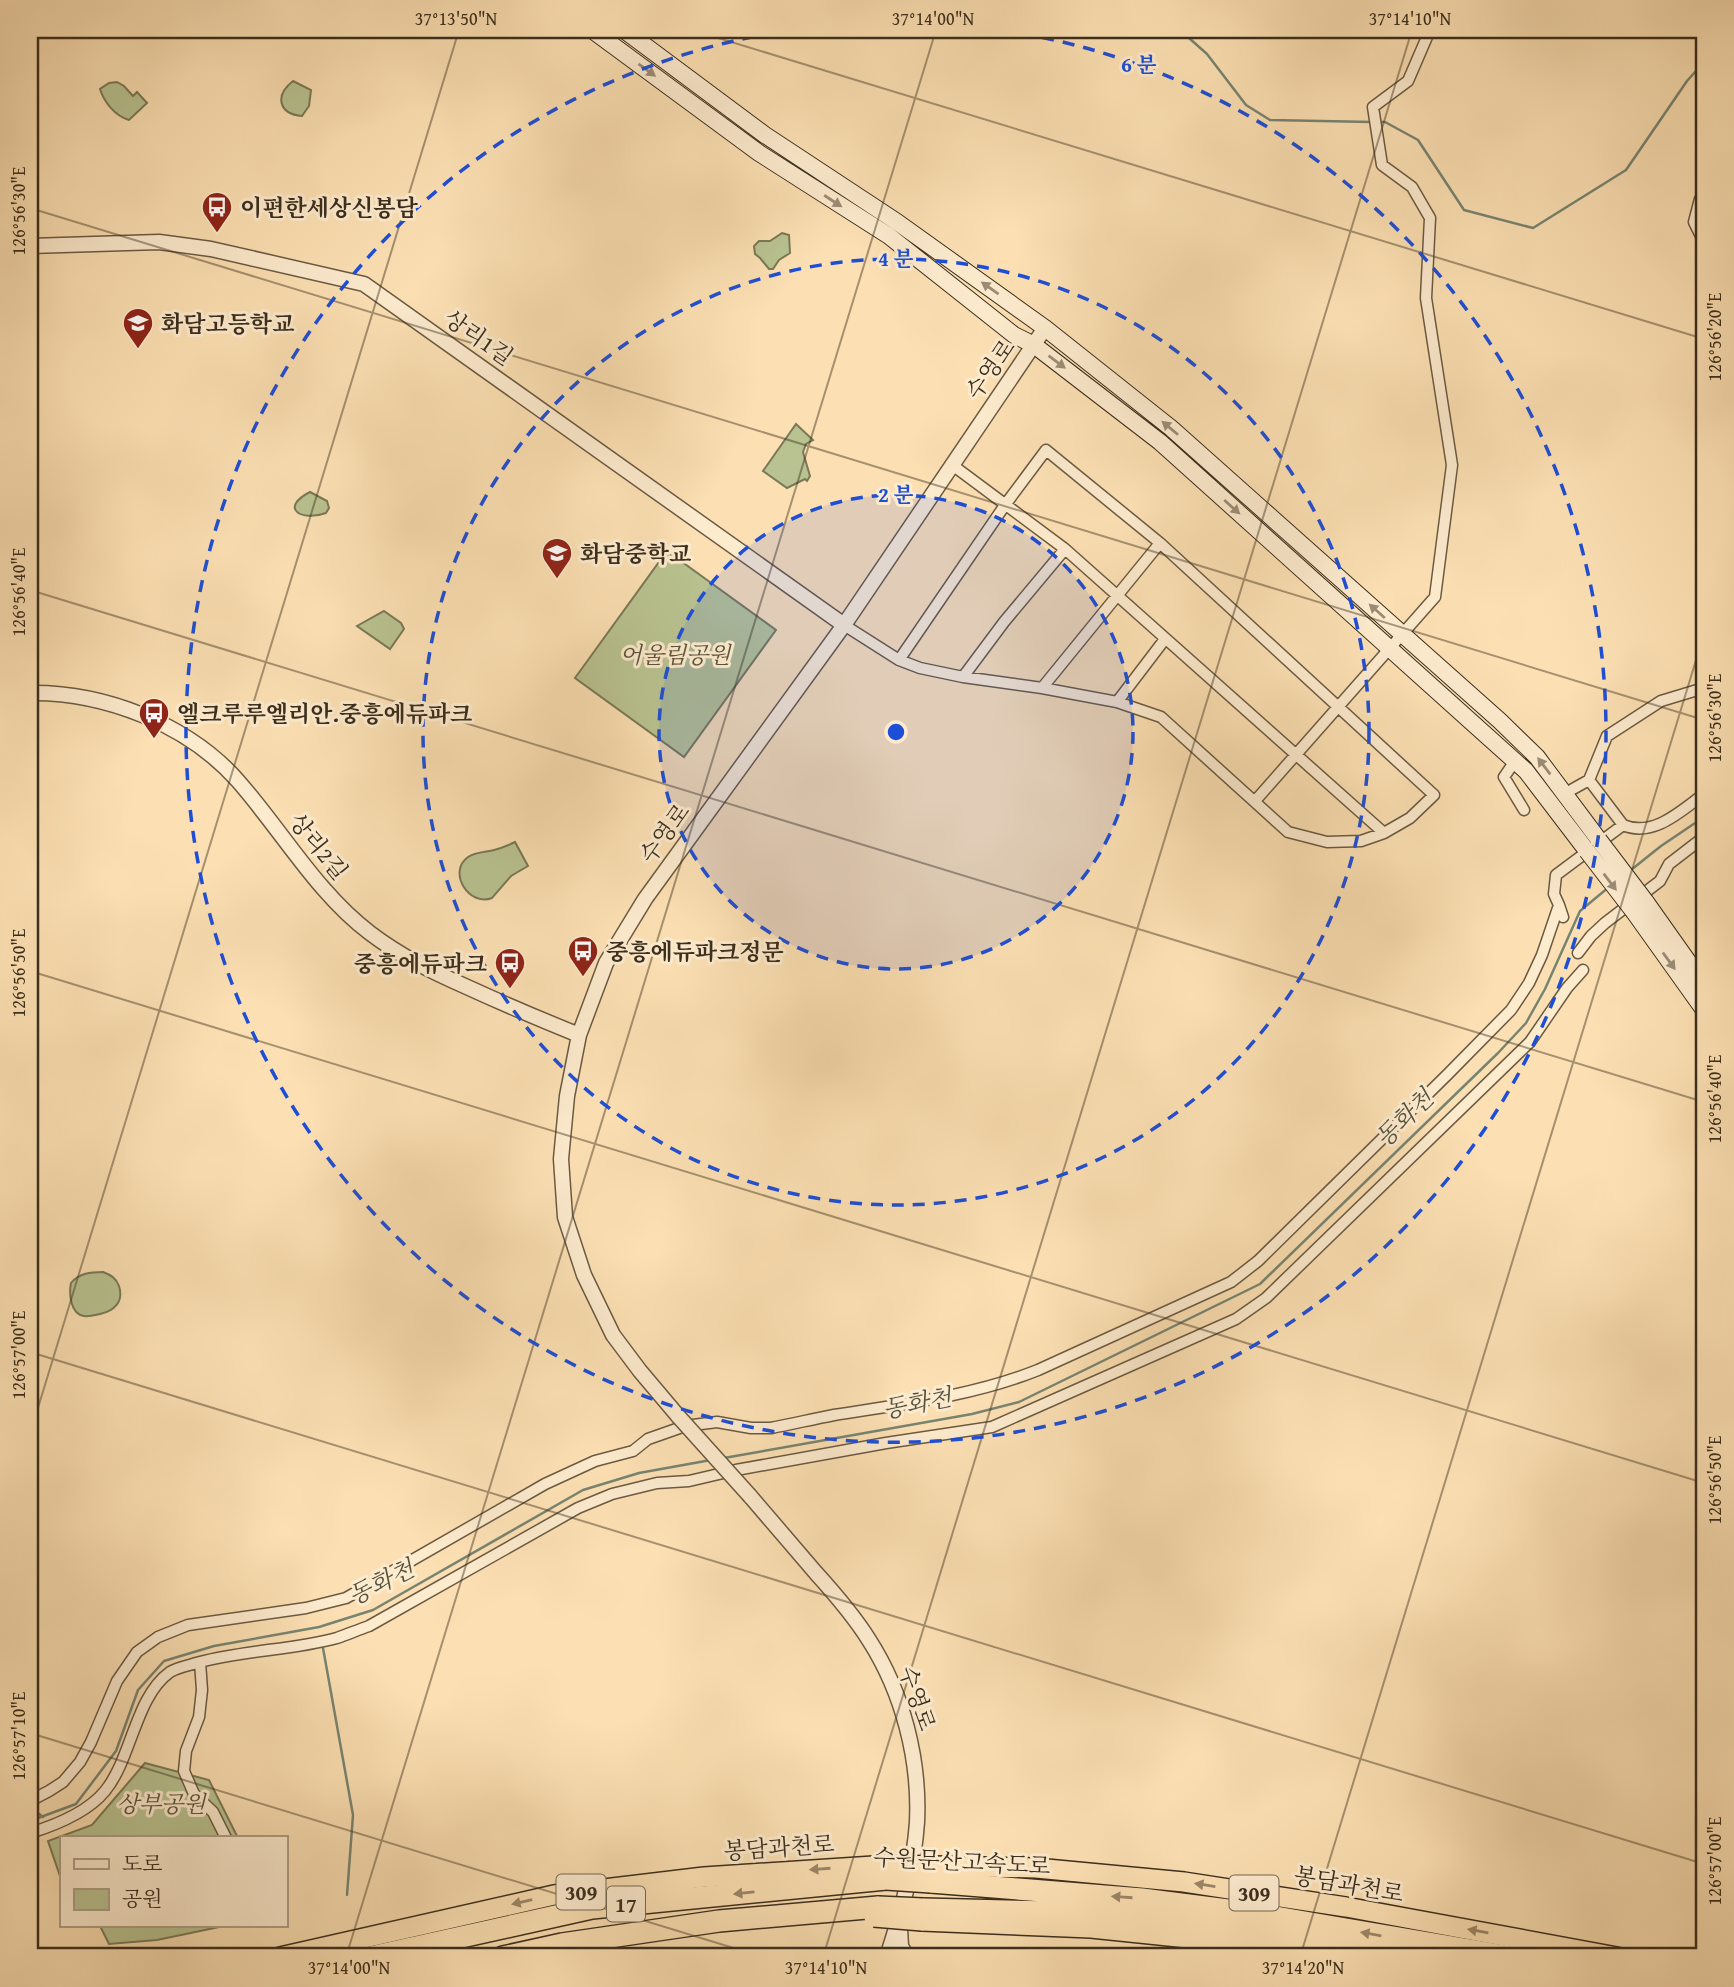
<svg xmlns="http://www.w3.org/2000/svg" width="1734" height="1987" font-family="'Gentium Book Plus','Noto Serif KR',serif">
<rect width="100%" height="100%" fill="#fce0b3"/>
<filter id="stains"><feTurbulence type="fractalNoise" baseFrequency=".00286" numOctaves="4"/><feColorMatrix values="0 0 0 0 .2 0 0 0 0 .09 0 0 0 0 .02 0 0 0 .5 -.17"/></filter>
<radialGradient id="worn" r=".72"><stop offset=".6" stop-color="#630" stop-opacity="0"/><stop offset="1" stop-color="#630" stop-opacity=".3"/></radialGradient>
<path fill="#b9c391" stroke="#7a7857" stroke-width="2" d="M293,81L311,90L309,106L302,116C279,114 274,96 293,81Z
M117,82L124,86L133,96L137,92L147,103L129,120C115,116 104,102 100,89L109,83Z
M782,233L789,235L790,253L779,260L773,269H769L760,258L755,254L754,246L759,241H770Z
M796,424L813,440L806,444L803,452L810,476L807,481L805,479L787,488L763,471Z
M310,492L327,501L329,508L326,513C301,522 279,508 310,492Z
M667,551L776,630L684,757L575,678Z
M384,611L401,623L404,629L390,649L357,626Z
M515,842L528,866L511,876L492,898C469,907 447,872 468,857C475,852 486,852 494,850C502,848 509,845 515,842Z
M103,1272C111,1275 116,1278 119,1286C124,1302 114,1311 100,1314C95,1315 89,1317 84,1316C70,1314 69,1293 71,1283C79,1273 91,1272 103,1272Z
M145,1763L209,1780L238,1838H61V1879L48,1841L92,1825Z
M100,1926H224L157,1940L109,1944Z"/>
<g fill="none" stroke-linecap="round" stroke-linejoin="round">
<path stroke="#778472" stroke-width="2.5" d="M1180,30L1207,54L1246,105L1270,120L1372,122
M1378,122H1385L1418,140L1464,210L1533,228L1626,170L1687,81L1704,62
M1631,870L1661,846L1704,817
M724,1458L972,1414L1019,1402L1260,1284L1498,1053L1526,1023L1545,989L1580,911L1609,887
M323,1648L353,1815L347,1895
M33,1809L43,1817
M30,1821L76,1804L116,1751L138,1690L164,1661L214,1646L319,1627L373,1610L583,1490L639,1473L711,1460"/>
<g stroke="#6b5a42" stroke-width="13">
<path id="minor" d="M1704,194L1700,199L1694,222L1704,242
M1704,282L1703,301L1704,388
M951,464L1065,549L1384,833
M844,625L899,660L920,668L963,677L1042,688L1117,702L1161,717L1288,832L1327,842L1361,841L1384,833L1410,818L1434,795L1160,543L1046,450L1005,505L899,660
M963,677L1004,622L1065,549
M1042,688L1160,543
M1117,702L1165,639
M1515,761L1504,777L1524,810
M1589,780L1623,825
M1564,794L1589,780L1607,736L1661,701L1704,688
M1255,801L1435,597L1452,465L1426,298L1430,218L1412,187L1382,165L1373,107L1408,81L1430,30
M1559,905L1554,894L1556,875L1623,825C1653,838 1681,811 1704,794
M1578,953L1591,936L1605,923L1660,881L1669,864L1704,837
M30,1801L49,1791L63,1782L80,1762L91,1742L117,1681L137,1652L158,1637L188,1625L306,1608L346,1598L545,1484L595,1461L633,1451L648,1439L685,1426L717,1422L751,1428H771C792,1424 813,1419 834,1415C903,1404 973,1396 1038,1370L1231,1282L1258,1261L1447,1075L1511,1010L1529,983L1542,955L1559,905L1563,917
M30,1833C56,1825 87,1813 105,1791C132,1758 135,1697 170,1672C178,1667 191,1665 200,1662
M226,1838L213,1812L194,1794L184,1771L186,1751L199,1717L202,1690L200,1662C245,1650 293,1650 337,1638C348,1634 358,1630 369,1626L578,1508L612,1494L657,1483L689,1481L736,1470L886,1443L992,1427L1236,1319L1266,1298L1530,1042L1567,988L1583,970"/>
</g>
<g stroke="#6b5a42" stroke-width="17">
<path id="tertiary" d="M30,246L159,242L211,249L364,284L844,625
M30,693C104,692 188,724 238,781C282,831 317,893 370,933C400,956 433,972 467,987C504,1004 542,1020 579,1035
M678,1416L640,1371L613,1335L584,1275L565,1217L561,1159L567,1096L579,1035L606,963L645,899L844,625L1045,328
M750,1496C772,1522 794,1547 816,1573C835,1594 854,1616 869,1640C903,1693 920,1760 917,1822C914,1868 901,1914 887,1957
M900,1929L901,1946L907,1957"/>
</g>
<g stroke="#3b2e1d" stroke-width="18">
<path id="secondary" d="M592,30L759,153L889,236L1014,335L1034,345L1160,442L1487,736L1526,771L1587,851
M624,30L765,135L897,222L1045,328L1171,428L1500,721L1537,757L1599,840
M1646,902L1704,984
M1634,912L1704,1010"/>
</g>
<g stroke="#3b2e1d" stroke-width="22">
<path id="trunk" d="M935,1866L1036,1868L1184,1882L1346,1907L1617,1957
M922,1921L1091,1928L1217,1941L1310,1957
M280,1957L554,1895L704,1877L889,1865"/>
</g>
<g stroke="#3b2e1d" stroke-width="24">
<path id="motorway" d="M931,1882L1142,1899L1251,1913L1511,1957
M923,1909L1095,1913L1198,1926L1410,1957
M371,1957L592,1908L886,1879
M503,1957L562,1944L719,1921L878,1907"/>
</g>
<use href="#minor" stroke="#fdebce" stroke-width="10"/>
<use href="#tertiary" stroke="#fdebce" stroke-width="14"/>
<use href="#secondary" stroke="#fdebce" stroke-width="16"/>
<use href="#trunk" stroke="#fce0b3" stroke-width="19"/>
<use href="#motorway" stroke="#fce0b3" stroke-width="21"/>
<g stroke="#6b5a42" stroke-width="17" stroke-linecap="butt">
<path id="tertiary-bridge" d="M678,1416L750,1496"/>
</g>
<g stroke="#3b2e1d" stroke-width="18" stroke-linecap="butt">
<path id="secondary-bridge" d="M1599,840L1646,902
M1587,851L1634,912"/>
</g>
<g stroke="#3b2e1d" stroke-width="22" stroke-linecap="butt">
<path id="trunk-bridge" d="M889,1865L935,1866
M874,1917L922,1921"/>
</g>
<g stroke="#3b2e1d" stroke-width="24" stroke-linecap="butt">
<path id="motorway-bridge" d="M886,1879L931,1882
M878,1907L923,1909"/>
</g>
<use href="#tertiary-bridge" stroke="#fdebce" stroke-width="14"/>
<use href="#secondary-bridge" stroke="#fdebce" stroke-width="16"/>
<use href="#trunk-bridge" stroke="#fce0b3" stroke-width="19"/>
<use href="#motorway-bridge" stroke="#fce0b3" stroke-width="21"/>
</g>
<defs><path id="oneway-solid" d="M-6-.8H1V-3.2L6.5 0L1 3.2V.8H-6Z" transform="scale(1.75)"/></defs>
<g fill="#9c8c76">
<use href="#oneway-solid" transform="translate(647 70) rotate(36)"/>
<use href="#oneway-solid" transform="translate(833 201) rotate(33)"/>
<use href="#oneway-solid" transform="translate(990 288) rotate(-145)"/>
<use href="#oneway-solid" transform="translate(1057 362) rotate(37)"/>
<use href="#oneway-solid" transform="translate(1170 428) rotate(-140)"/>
<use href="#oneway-solid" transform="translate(1232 507) rotate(42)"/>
<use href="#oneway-solid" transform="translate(1377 611) rotate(-138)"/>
<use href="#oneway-solid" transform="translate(1544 766) rotate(-127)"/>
<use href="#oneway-solid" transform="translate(1610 882) rotate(53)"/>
<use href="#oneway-solid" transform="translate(1669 961) rotate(54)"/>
</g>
<g fill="#9c8768">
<use href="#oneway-solid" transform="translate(820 1869) rotate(176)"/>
<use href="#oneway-solid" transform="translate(1205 1885) rotate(-171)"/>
<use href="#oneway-solid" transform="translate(744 1893) rotate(174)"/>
<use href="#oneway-solid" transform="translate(1122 1897) rotate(-176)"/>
<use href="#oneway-solid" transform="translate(522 1902) rotate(167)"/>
<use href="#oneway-solid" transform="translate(1478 1931) rotate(-170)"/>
<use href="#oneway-solid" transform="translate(1371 1934) rotate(-170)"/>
</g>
<path fill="none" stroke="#3b2e1d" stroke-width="2" stroke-opacity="0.45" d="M692,30L1704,339M30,208L1704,720M30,590L1704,1102M30,971L1704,1483M30,1352L1704,1864M30,1434L459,30M30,1733L763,1957M346,1957L936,30M823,1957L1412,30M1300,1957L1704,634"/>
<circle cx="896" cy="732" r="237" fill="#1d4ed8" fill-opacity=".12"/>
<g fill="none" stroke="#1d4ed8" stroke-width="3.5" stroke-dasharray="12 9">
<circle cx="896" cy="732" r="237"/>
<circle cx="896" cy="732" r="473"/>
<path d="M1001 30A710 710 0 1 1 791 30"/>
</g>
<defs>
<g id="bus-pin" transform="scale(1.575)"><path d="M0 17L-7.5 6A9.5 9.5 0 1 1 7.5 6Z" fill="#8f2418" stroke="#fdebce"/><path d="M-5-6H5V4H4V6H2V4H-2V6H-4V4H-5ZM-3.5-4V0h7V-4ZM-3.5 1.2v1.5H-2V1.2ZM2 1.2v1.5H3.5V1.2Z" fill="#fff"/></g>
<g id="school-pin" transform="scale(1.575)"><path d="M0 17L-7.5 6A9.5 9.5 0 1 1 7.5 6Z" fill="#8f2418" stroke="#fdebce"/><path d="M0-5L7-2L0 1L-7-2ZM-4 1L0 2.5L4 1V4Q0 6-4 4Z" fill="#fff"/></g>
</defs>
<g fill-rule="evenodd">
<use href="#bus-pin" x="217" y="207"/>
<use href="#school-pin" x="138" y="323"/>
<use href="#school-pin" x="557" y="553"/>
<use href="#bus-pin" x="154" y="713"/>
<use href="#bus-pin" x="583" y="951"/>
<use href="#bus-pin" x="510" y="963"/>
</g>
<g text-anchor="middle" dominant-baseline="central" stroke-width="6" stroke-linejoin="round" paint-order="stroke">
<g fill="#fdebce" stroke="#756752" stroke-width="2">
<rect x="556.5" y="1874.5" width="49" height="35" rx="5"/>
<rect x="1229.5" y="1875.5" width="49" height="35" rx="5"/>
<rect x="607" y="1886.5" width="38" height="35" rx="5"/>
</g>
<g font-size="21" font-weight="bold" fill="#3b2e1d">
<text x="581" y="1892">309</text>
<text x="1254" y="1893">309</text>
<text x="626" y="1904">17</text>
</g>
<g font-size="23" font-weight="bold" fill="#3b2e1d" stroke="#fdebce" text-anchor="start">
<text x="240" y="207">이편한세상신봉담</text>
<text x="161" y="323">화담고등학교</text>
<text x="580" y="553">화담중학교</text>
<text x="177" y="713">엘크루루엘리안.중흥에듀파크</text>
<text x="606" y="951">중흥에듀파크정문</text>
<text x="487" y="963" text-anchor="end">중흥에듀파크</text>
</g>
<g font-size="23" fill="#3b2e1d" stroke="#fdebce">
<text transform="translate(479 337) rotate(35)">상리1길</text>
<text transform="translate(990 369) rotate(-55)">수영로</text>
<text transform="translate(664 833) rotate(-54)">수영로</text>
<text transform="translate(319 846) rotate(51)">상리2길</text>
<text transform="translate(918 1698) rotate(71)">수영로</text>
<text transform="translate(779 1847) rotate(-4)">봉담과천로</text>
<text transform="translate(962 1861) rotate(3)">수원문산고속도로</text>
<text transform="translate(1349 1884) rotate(10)">봉담과천로</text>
</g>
<g font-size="23" font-style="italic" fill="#5a533a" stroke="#fdebce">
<text x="675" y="654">어울림공원</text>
<text x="161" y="1803">상부공원</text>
</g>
<g font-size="24" font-style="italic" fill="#545240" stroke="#fdebce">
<text transform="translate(1404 1118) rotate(-44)">동화천</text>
<text transform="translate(917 1403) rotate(-11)">동화천</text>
<text transform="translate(381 1582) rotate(-26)">동화천</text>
</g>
</g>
<circle cx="896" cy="732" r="10" fill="#1d4ed8" stroke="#fdebce" stroke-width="3.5"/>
<g font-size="21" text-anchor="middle" font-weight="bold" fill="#1d4ed8" stroke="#fdebce" stroke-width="6" stroke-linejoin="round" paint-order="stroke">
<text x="1139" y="72">6 분</text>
<text x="896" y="266">4 분</text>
<text x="896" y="502">2 분</text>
</g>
<rect width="1734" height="1987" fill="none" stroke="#fce0b3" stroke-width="77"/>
<rect x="60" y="1836" width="228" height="91" fill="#fdebce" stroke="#af9f87" stroke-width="2"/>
<rect x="74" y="1859" width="35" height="10" fill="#fdebce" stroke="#af9f87" stroke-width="2"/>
<text x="122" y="1871" font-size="21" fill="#3b2e1d">도로</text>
<rect x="74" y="1889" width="35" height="21" fill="#b9c391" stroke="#af9f87" stroke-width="2"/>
<text x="122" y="1906" font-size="21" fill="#3b2e1d">공원</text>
<rect x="38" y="38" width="1658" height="1910" fill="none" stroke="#3b2e1d" stroke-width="2.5"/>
<g font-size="18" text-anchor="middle" fill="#3b2e1d">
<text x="456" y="25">37°13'50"N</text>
<text x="933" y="25">37°14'00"N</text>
<text x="1410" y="25">37°14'10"N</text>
<text transform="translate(19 211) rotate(-90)" y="6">126°56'30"E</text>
<text transform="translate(1715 337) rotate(-90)" y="6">126°56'20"E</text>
<text transform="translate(19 592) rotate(-90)" y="6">126°56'40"E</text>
<text transform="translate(1715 718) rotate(-90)" y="6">126°56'30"E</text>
<text transform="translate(19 973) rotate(-90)" y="6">126°56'50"E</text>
<text transform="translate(1715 1099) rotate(-90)" y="6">126°56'40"E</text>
<text transform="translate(19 1355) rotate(-90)" y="6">126°57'00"E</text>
<text transform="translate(1715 1480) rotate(-90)" y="6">126°56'50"E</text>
<text transform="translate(19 1736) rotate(-90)" y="6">126°57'10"E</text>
<text transform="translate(1715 1861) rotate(-90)" y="6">126°57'00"E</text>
<text x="349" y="1974">37°14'00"N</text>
<text x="826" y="1974">37°14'10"N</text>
<text x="1303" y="1974">37°14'20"N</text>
</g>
<rect width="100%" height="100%" filter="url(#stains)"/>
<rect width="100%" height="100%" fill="url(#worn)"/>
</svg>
